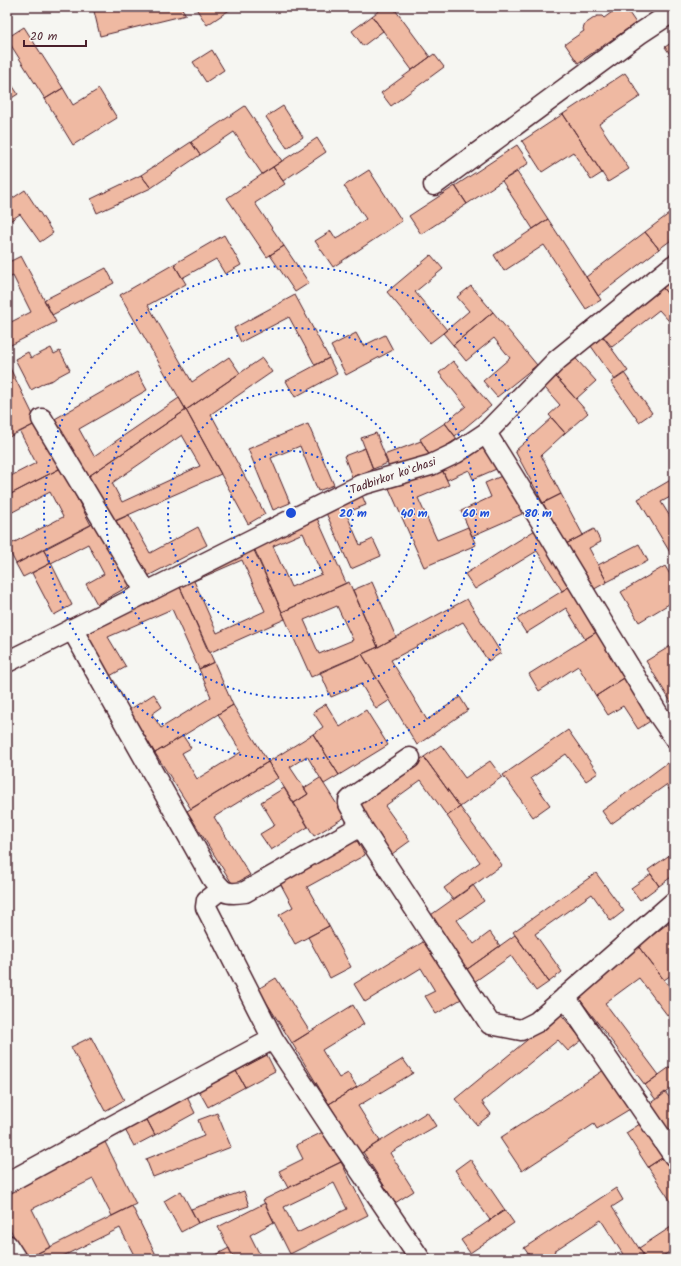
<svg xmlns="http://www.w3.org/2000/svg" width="681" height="1266" font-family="Kalam,sans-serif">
<rect width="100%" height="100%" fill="#f6f6f2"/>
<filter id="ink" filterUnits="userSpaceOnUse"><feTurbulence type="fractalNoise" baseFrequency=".025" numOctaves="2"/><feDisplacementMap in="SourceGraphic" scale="8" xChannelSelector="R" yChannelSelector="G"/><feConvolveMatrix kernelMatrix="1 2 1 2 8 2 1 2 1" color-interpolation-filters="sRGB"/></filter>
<g filter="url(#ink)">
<path fill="#efb9a2" stroke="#4a1f2b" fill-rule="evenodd" d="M93,7H181L186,15L100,36Z
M195,7H234L207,25Z
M384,7H393L430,57L412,70L372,16Z
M619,7H625L636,23L578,63L565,44L584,31L583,29L585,24L597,16H602L604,18Z
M372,16L383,31L363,46L352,31Z
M24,27L63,88L45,99L7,39V38Z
M674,41V60L665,47Z
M212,50L224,70L206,82L193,62Z
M434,54L444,67L391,106L381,93Z
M625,73L641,96L599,124L629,169L608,182L563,114Z
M7,79H8L18,94L7,101Z
M63,88L73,105L99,89L117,118L73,145L45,99Z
M245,106L282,161L262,174L234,132L200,155L191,142Z
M283,106L303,137L287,148L266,117Z
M563,114L602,173L591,180L573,152L542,172L522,141Z
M317,138L326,152L283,181L273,167Z
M191,142L200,155L151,188L141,175Z
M517,145L529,163L467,204L455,186Z
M273,167L285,184L255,203L284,246L267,257L227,198Z
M369,170L402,221L333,267L315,241L331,231L336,239L366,219L344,186Z
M517,172L548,219L533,229L502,181Z
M141,175L151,188L97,213L91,199Z
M455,186L467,204L421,234L409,216Z
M25,190L53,233L40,242L20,214L7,223V202Z
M674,210V238L659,249L645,232Z
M548,219L601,300L586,309L544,245L504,271L494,255Z
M645,232L659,249L598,296L586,277Z
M224,235L241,265L225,274L216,259L182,278L174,264Z
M284,246L309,283L295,292L270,255Z
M431,255L443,269L415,292L447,330L430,343L387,292Z
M21,256L56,322L9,346L7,343V324L31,312L13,276L7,279V263Z
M174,264L186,284L148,305L192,382L229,357L240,373L186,410L120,295Z
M106,268L114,283L52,315L44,300Z
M674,270V302L658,282Z
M658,282L674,302V317L669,321L659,310L612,347L598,330Z
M471,286L493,312L453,345L443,333L469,311L457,297Z
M295,295L329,358L315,365L289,317L241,342L234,328Z
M493,312L537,365L497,397L483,381L510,358L494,338L466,361L453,345Z
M598,330L628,371L615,380L586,339Z
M356,333L363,346L385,335L393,350L346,375L331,346Z
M51,348L54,354L60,351L70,370L57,377L53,380L44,383L31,390L15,359L28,352L31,358Z
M570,352L596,381L576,399L550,370Z
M262,358L272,372L211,414L265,514L248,524L186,410Z
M329,358L337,374L295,397L286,381Z
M453,361L491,406L455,436L445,423L466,406L439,373Z
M7,362L37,423L7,438Z
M550,370L588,413L565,433L549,415L560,405L538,380Z
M137,372L147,390L79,429L94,456L179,398L186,410L86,478L53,420Z
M624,373L652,413L639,422L611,382Z
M186,410L221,474L110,523L86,478ZM182,435L200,466L122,502L112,483Z
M552,418L565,433L541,455L561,494L543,503L515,451Z
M37,423L61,468L7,496V478L36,463L20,432Z
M445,423L457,439L430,456L420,439Z
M308,424L334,485L318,491L300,446L271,458L290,503L273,510L248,449Z
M376,433L388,463L373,469L361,438Z
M421,441L429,455L390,470L384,455Z
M489,441L501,467L473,479L469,470L447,480L439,463Z
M365,448L373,469L352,477L344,456Z
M439,463L449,485L418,498L437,540L468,527L476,545L424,567L388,486Z
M61,468L91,525L16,564L7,546L63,517L50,492L7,515V496Z
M504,475L522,514L472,536L461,511L491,497L485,483Z
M674,478V495L661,502L674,523V559L638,499Z
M359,488L366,505L346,513L360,545L373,539L381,556L351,569L322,504Z
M561,494L583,535L564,545L543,503Z
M313,509L346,583L282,612L248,537ZM303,533L322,574L291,587L273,546Z
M129,515L150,553L198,527L207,545L146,577L116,521Z
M98,521L131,585L97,604L86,584L104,574L88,544L51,563L43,549Z
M540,527L575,583L562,591L537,551L475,589L465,574Z
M594,529L601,542L589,548L607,582L589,592L564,545Z
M250,539L285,619L209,653L174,573ZM242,560L265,611L217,633L194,581Z
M639,544L648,561L607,582L598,565Z
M43,549L51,563L23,577L16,564Z
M51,563L72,605L54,615L32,573Z
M665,566L674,581V601L639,622L621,592Z
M349,582L378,647L311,677L282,612ZM337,606L353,640L319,654L304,620Z
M372,582L396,637L378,647L353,590Z
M575,583L603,628L585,639L566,608L526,633L517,619Z
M179,585L214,662L199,669L172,609L108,637L126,667L108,677L79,629Z
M467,599L501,653L488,661L463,622L391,660L427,720L460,697L468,710L417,745L362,654L378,647Z
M603,628L632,673L596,696L578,666L539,691L529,674Z
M7,634L11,641L7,643Z
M674,644V707L646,661Z
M362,654L390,700L376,709L361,684L331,697L320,672Z
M214,662L233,705L155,753L129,710L154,694L162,707L152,714L161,728L211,697L199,669Z
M632,673L658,716L638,729L623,706L608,715L596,696Z
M326,704L340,727L366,710L388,745L339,775L313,734L323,727L313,712Z
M233,705L268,762L191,809L155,753L183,736L191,748L182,753L197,779L241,752L218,714Z
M568,730L598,773L586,781L566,754L531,778L550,805L533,817L503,775Z
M313,734L339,775L324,784L307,756L290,767L308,794L294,803L268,762Z
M441,745L465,778L490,761L502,777L460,807L424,757Z
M424,757L460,807L447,816L421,780L385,806L410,841L392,854L356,805Z
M674,758V796L666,785L611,824L602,811Z
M268,762L278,778L214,817L250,875L233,885L187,811Z
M320,778L345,817L314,836L294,803L308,794L304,788Z
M284,788L308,827L271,850L260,834L275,825L261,802Z
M460,807L502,865L453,900L444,888L480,862L447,816Z
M356,839L365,855L307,887L329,926L295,944L279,915L293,907L279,881Z
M674,852V875L659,886L648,870Z
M596,873L624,911L611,921L592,894L535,934L562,972L549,982L513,932Z
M651,874L659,886L640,900L631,888Z
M473,885L484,901L457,920L474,944L490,932L500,946L466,970L428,917Z
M674,919V973L664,980L638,946Z
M329,926L351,967L330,978L308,937Z
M515,935L549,982L536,991L511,956L474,982L466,970Z
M428,939L463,998L436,1014L425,996L435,991L421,968L365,1002L354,984Z
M638,946L674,993V1024L639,978L605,1003L659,1075L645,1085L575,993Z
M276,978L310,1032L292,1043L258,989Z
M353,1005L364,1024L322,1050L339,1078L348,1073L357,1087L329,1104L292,1043Z
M560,1013L582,1040L568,1051L558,1040L482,1102L491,1114L477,1125L455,1099Z
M91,1037L124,1100L105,1111L71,1047Z
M267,1055L275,1071L245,1087L236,1071Z
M403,1059L413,1073L358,1106L380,1141L360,1154L329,1104Z
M674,1064V1086L656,1100L645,1085Z
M604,1070L630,1109L597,1129L594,1124L522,1171L500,1138Z
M236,1071L245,1087L208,1107L199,1091Z
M665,1092L674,1103V1140L648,1105Z
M187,1097L195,1113L155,1135L146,1118Z
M427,1112L436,1126L390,1153L414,1191L395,1203L363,1152Z
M217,1113L231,1147L153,1177L146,1159L204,1136L198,1120Z
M145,1116L155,1135L134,1146L124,1128Z
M643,1122L665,1156L648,1167L626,1133Z
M325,1131L341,1162L288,1188L279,1171L303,1159L296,1145Z
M105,1142L136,1204L112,1216L93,1179L32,1209L51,1247L25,1259L7,1223V1191Z
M665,1156L674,1169V1206L648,1167Z
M470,1159L505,1210L490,1220L455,1170Z
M341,1162L368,1215L290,1254L263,1200ZM334,1183L347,1209L297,1233L284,1207Z
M616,1188L623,1200L612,1207L646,1259H626L601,1220L554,1251L559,1259H532L524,1248Z
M181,1191L198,1223L181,1232L164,1201Z
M244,1191L249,1206L198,1223L191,1209Z
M265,1203L274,1222L250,1235L262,1259H234L218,1227Z
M132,1206L158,1259H136L120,1228L57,1259H26Z
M505,1210L514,1223L470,1253L461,1240Z
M674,1225V1249L658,1259H646L639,1248Z
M229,1248L234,1259H208Z"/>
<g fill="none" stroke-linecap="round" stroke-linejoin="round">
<g stroke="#4a1f2b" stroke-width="23">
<path id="street" d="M434,185L639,34L674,11
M42,419L146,592
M486,433L539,518L658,714L674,737
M72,629L212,878C224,893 225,895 245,892L361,826
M7,662L361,485L431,465L456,453L486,433L557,360L674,265
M410,758L353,797L349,801V804L361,826L490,1024L521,1030L537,1022L674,902
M221,889L207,900L206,907L273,1039L343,1145L420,1259
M565,997L674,1156
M7,1183L273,1039
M7,1245L16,1259"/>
</g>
<use href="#street" stroke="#f6f6f2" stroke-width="20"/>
</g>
</g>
<g fill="none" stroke="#1d4ed8" stroke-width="2" stroke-dasharray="2 4">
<circle cx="291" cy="513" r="62"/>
<circle cx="291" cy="513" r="123"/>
<circle cx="291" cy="513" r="185"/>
<circle cx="291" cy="513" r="247"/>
</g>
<g text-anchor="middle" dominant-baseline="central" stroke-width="3" stroke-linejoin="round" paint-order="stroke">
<g font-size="12" fill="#4a1f2b" stroke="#f6f6f2">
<text transform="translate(393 476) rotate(-19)">Tadbirkor koʻchasi</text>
</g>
</g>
<circle cx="291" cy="513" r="6" fill="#1d4ed8" stroke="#f6f6f2" stroke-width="2"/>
<g font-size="12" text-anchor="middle" font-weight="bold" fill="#1d4ed8" stroke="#f6f6f2" stroke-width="3" stroke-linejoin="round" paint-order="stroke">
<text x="353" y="517">20 m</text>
<text x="414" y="517">40 m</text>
<text x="476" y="517">60 m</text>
<text x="538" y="517">80 m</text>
</g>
<rect width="681" height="1266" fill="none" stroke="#f6f6f2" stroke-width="24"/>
<rect x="12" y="12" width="657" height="1242" fill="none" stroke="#4a1f2b" stroke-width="1.5" filter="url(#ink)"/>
<path d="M24 40v6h62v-6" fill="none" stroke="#4a1f2b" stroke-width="2"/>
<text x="30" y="40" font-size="12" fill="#4a1f2b" stroke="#f6f6f2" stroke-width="3" paint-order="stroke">20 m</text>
</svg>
